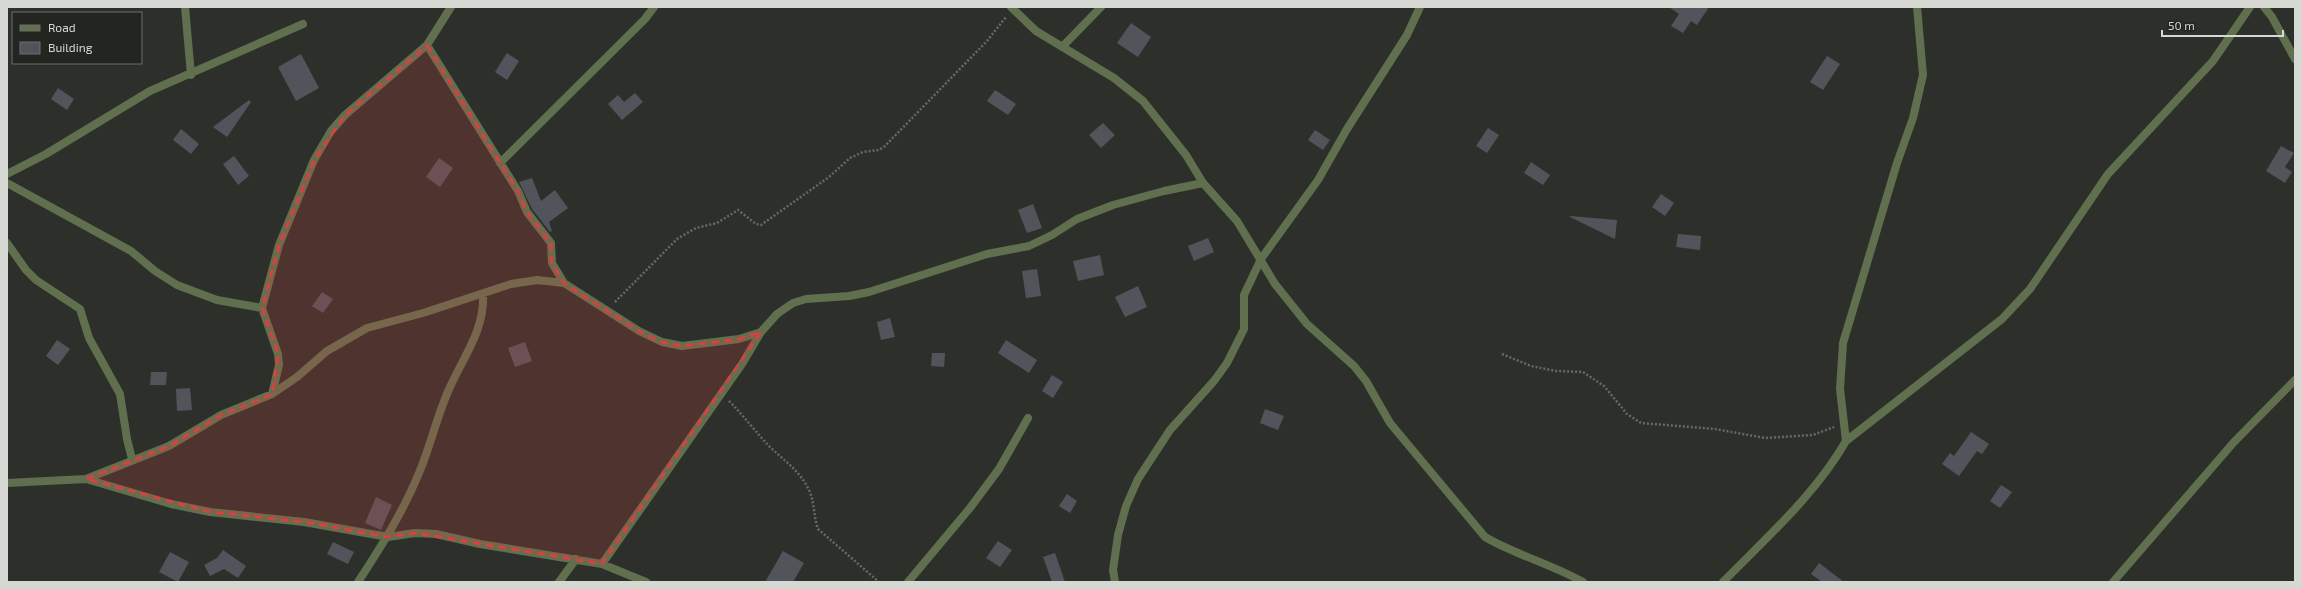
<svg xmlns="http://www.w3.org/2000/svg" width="2302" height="589" font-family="'Exo 2',sans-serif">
<rect width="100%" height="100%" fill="#2d302a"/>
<path fill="#52545b" d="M1669,7H1709L1697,25L1691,21L1683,33L1671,26L1679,14Z
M1131,23L1151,37L1138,57L1117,43Z
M507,53L519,61L507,80L495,72Z
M301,54L319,88L296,101L278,67Z
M1827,56L1840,64L1823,90L1810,82Z
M58,88L74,99L67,110L51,99Z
M995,90L1016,104L1008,115L987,101Z
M635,93L643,102L622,120L608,104L618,95L624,102Z
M249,100L251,102L227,137L213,127Z
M1103,123L1115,135L1101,148L1089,135Z
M1488,128L1499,135L1487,153L1476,146Z
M181,129L199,144L191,154L173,140Z
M1315,130L1330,140L1323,150L1308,140Z
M2281,146L2294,153L2285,167L2292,172L2285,183L2266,171Z
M234,156L249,176L238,185L223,164Z
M439,158L453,168L440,187L426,177Z
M1531,162L1550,175L1543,185L1524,173Z
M532,178L541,201L555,190L568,208L549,222L552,231L550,232L532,209L519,182Z
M1661,194L1674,203L1665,216L1652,207Z
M1033,204L1042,228L1027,233L1018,210Z
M1570,216L1617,220L1615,239L1570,217Z
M1678,234L1701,236L1700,250L1676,247Z
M1208,238L1214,252L1194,261L1188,246Z
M1100,255L1104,275L1078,281L1073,261Z
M1037,269L1041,296L1026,298L1022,271Z
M1138,286L1147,307L1125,317L1115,297Z
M322,292L333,299L323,313L312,306Z
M890,318L895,337L881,340L877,322Z
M57,340L70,349L58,365L46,356Z
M1006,340L1037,360L1029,373L998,353Z
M525,342L532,361L515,367L508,348Z
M932,353H945L944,367L931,366Z
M151,372H167L166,385H150Z
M1052,375L1063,382L1053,398L1042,391Z
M190,388L192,410L177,411L176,389Z
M1265,409L1284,416L1278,430L1260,423Z
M1971,432L1989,444L1982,454L1977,451L1959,476L1942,464L1950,453L1954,456Z
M2001,485L2012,492L2000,508L1990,501Z
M1067,494L1077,501L1070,513L1059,506Z
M376,497L392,505L381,530L365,523Z
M998,541L1012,550L1000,567L986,558Z
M333,542L354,552L348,564L327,554Z
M223,550L246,566L238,578L224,569L210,576L204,565L217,558Z
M783,551L804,563L793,582H765Z
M170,552L189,562L178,582L159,572Z
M1055,553L1065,582H1052L1043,557Z
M1819,563L1844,582H1822L1811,574Z"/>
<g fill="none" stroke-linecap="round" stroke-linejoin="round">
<path stroke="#676a64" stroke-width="2.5" stroke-dasharray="2 2" stroke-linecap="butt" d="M615,302L677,239L696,228L717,223L738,210L756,224L761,225L829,177L850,158L863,152L879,150L885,146L987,41L1006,17
M1502,354L1531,366L1556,371L1583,372L1604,386L1627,414L1641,423L1715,429L1765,438L1813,435L1834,427
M729,401C743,415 755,431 768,445C782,459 799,470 808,488C815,501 813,515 818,529L879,582"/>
<path stroke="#60704e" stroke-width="8" d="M185,7L191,75
M1011,7L1036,31L1114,78L1143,101L1186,155L1203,183L1237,221L1275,284L1307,324L1354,366L1366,381L1390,423L1485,537C1516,555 1551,564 1583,582
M2264,7L2272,17L2295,59
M427,45L518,191L527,212L551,243L552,263L564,283
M1062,47L1101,7
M500,163L645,19L654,7
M7,174L46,154L150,91L303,24
M7,183L131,251L155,271L177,285L217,300L262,308
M7,243L26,270L36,280L80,309L89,338L120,394L127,439L132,459
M272,394L279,365L278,354L262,308L279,245L314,160L331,131L345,115L427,45L451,7
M1846,441L1840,389L1843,343L1897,163L1913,118L1923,75L1917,7
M86,479L169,446L221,415L272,394L297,377L327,351L367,328L423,313L511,284L537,280L564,283L639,331L662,342L682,346L739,339L761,332L777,314L793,303L806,299L849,296L869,292L987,254L1029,246L1052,235L1077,219L1113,205L1164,191L1203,183
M7,483L86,479L171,504L210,512L304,522L388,537L415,533L436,534L480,544L602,564L646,582
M602,564L742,364L761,332
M358,582C381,547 403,512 419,473C431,445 437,415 450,387C464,356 485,329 483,294
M559,582L576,559
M908,582L970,508L999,469L1028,418
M1115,582L1113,570L1118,535L1126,506L1138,479L1170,430L1214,381L1227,363L1244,329V295L1261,259L1318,180L1347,129L1407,35L1420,7
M1723,582C1767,537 1815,495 1846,441L2002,319L2030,289L2108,174L2213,61L2250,7
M2113,582L2234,442L2295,380"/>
</g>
<path fill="#d64242" fill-opacity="0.2" stroke="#d64242" stroke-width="3" stroke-dasharray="8 5" stroke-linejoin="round" d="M427,45L518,191L527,212L551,243L552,263L564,283L639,331L662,342L682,346L739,339L761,332L602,564L415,533L388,537L304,522L210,512L86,479L169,446L221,415L272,394L278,354L262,308L279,245L314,160L345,115Z"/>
<rect width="2302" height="589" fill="none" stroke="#d6d8d4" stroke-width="16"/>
<rect x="12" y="12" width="130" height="52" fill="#232620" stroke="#6b6d68"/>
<rect x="20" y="25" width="20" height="6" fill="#60704e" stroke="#6b6d68"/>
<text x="48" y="32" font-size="12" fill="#d6d8d4">Road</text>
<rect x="20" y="42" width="20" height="12" fill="#52545b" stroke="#6b6d68"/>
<text x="48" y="52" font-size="12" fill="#d6d8d4">Building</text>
<path d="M2162 30v6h121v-6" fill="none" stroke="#d6d8d4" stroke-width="2"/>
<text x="2168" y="30" font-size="12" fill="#d6d8d4" stroke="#232620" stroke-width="3" paint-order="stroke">50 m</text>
</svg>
